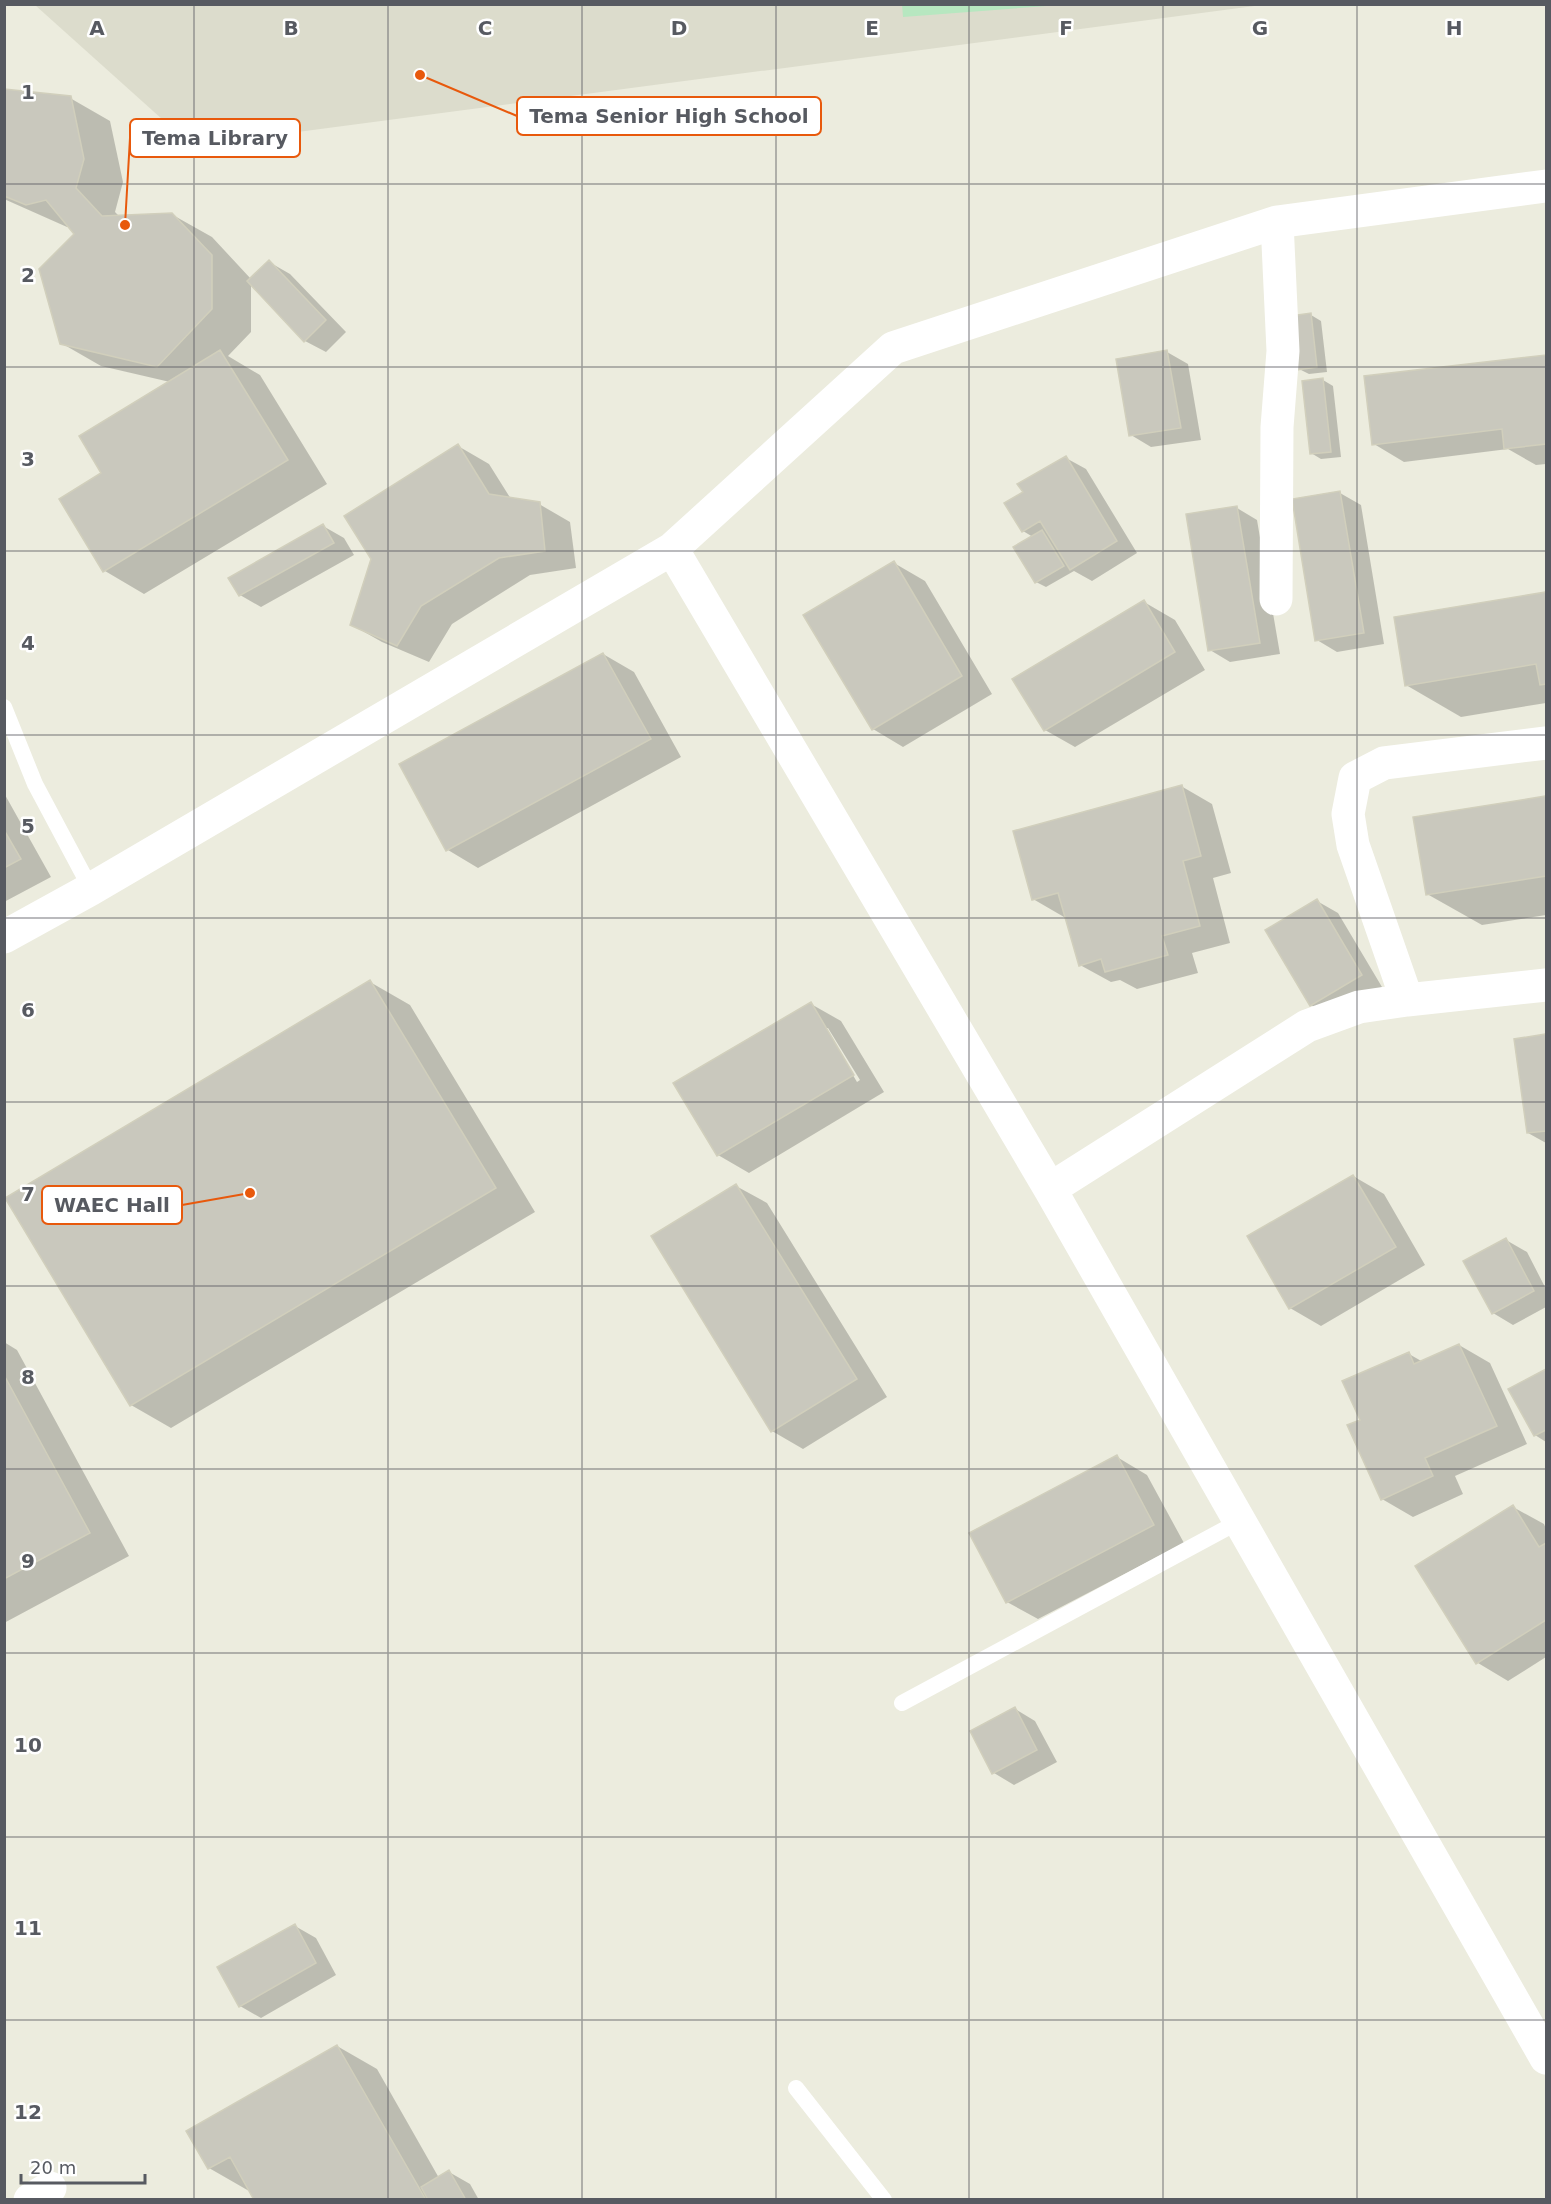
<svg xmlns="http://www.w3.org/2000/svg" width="1551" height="2204" font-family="'DejaVu Sans',sans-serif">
<rect width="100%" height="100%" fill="#ececde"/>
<path fill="#dcdccc" d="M35,5H1262L192,146Z"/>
<path fill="#b7e7c0" d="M902,4H1060V5L903,17Z"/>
<path fill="#0003" fill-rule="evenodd" d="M4,91L70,98L110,121L123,182L115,212L120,217L171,214L212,237L251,279L269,262L290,274L346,332L326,352L305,341L251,284V332L228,356L260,375L327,484L144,594L105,571L103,473L170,382L101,366L61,343L76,234L70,227H67L4,199Z
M1311,315L1321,321L1327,372L1309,374L1299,369Z
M1167,352L1188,364L1201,440L1151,447L1131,435Z
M1546,356V464L1536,465L1508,449L1404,462L1374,444L1366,378Z
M1323,380L1333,386L1341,457L1321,459L1311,453Z
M458,446L489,464L511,499L539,504L570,522L576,568L530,575L452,624L429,662L382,642L352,625Z
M1066,458L1086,469L1137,553L1092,581L1074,571L1046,587L1036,582L1033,537L1023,531L1025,492Z
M1340,493L1361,505L1384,644L1337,652L1317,640Z
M1237,508L1257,520L1280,654L1230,662L1210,650Z
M323,526L344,538L354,555L261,607L240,595Z
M894,563L925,581L992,694L903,747L873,729Z
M1546,594V703L1461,717L1406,685L1395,619Z
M1144,602L1175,620L1205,670L1075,747L1045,730Z
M603,654L634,672L681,757L478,868L448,850Z
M1181,786L1212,804L1231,873L1213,878L1230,943L1192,953L1198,973L1137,989L1120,980L1111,982L1080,965L1066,916L1064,917L1033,899Z
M4,793L51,877L4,902Z
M1546,798V915L1482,925L1427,894L1415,818Z
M1317,901L1338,913L1382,987L1332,1017L1311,1005Z
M370,982L410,1005L535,1212L171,1428L131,1405Z
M811,1004L841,1021L884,1092L749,1173L718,1155ZM825,1028H828L860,1080L857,1082Z
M1546,1036V1143L1528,1133L1516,1040Z
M1353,1176L1384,1194L1425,1265L1321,1326L1290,1308Z
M736,1186L767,1203L887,1397L803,1449L772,1431Z
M1506,1240L1527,1252L1546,1289V1307L1513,1325L1493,1313Z
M4,1342L17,1350L129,1556L4,1623Z
M1459,1345L1490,1363L1527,1444L1455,1476L1463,1494L1413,1517L1382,1499L1362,1421L1409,1354L1423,1362Z
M1546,1370V1442L1535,1435L1510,1390Z
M1117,1457L1147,1475L1184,1543L1038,1619L1007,1602Z
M1513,1507L1544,1524L1546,1529V1657L1508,1681L1478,1663L1417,1567Z
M1015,1709L1035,1721L1057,1762L1014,1785L994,1773Z
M295,1926L316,1938L336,1975L261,2018L240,2006Z
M337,2046L377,2069L439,2178L449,2172L470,2184L479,2200H256L251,2190L249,2191L209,2168Z"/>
<path fill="#c9c8bd" stroke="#d1cfbc" stroke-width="1.5" d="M4,89L71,96L84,159L76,188L102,216L172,213L212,255V309L157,367L60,344L39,269L74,234L46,200L26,205L4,196Z
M269,260L326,320L304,342L247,281Z
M1311,313L1317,367L1297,370L1291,316Z
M220,350L288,460L103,572L59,499L101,473L79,436Z
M1167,350L1181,428L1129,436L1116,359Z
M1546,355V444L1504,449L1502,429L1372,445L1364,376Z
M1323,378L1331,452L1310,454L1302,381Z
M458,444L489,494L540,502L545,551L499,558L421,606L397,646L350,625L371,559L344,516Z
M1066,456L1117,541L1070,570L1040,521L1022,532L1004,503L1023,492L1017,484Z
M1340,491L1364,633L1315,641L1292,499Z
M1237,506L1260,643L1208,651L1186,514Z
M323,524L334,543L239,596L228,578Z
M1042,530L1064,566L1035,583L1013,547Z
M894,561L962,676L872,730L803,615Z
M1546,592V684L1540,685L1536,664L1405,686L1394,617Z
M1144,600L1175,652L1044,731L1012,679Z
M603,653L651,739L446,851L399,764Z
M1182,785L1201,856L1183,861L1200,926L1162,936L1168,955L1105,972L1101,959L1079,966L1058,893L1032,900L1013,831Z
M1546,796V876L1426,895L1413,817Z
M4,830L21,859L4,868Z
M1317,899L1362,975L1310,1006L1265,930Z
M370,980L496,1188L130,1406L5,1198Z
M811,1002L854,1075L717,1156L673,1083Z
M1546,1034V1131L1527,1133L1514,1039Z
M1353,1175L1396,1247L1289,1309L1247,1236Z
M736,1184L857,1379L771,1432L651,1236Z
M1506,1238L1534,1291L1492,1314L1463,1261Z
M1459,1344L1497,1426L1425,1458L1433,1476L1381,1500L1347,1425L1360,1420L1342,1381L1409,1352L1414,1364Z
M1546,1369V1430L1534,1436L1508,1389Z
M4,1375L90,1533L4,1579Z
M1117,1455L1154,1525L1006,1603L969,1533Z
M1513,1505L1539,1547L1546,1543V1620L1476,1664L1415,1566Z
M1015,1707L1037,1750L992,1774L970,1731Z
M295,1924L316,1963L239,2007L217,1967Z
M337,2045L426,2200H254L230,2157L208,2169L186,2131Z
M449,2170L466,2200H428L421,2187Z"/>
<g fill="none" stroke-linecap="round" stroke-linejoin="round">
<path stroke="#fff" stroke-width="16" d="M4,707L35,784L91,889
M902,1703L1240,1521
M796,2088L884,2200"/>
<path stroke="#fff" stroke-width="33" d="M672,549L893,348L1277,222L1546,186
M1276,599L1277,427L1283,351L1277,222
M4,937L91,889L672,549L1050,1189L1546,2058
M1407,1000L1353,845L1348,814L1355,778L1384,763L1546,743
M1050,1189L1307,1026L1359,1007L1407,1000L1546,985
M30,2200L50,2188"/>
</g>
<path fill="none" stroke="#575a61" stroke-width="1.5" stroke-opacity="0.55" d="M194,4V2200M388,4V2200M582,4V2200M776,4V2200M969,4V2200M1163,4V2200M1357,4V2200M4,184H1546M4,367H1546M4,551H1546M4,735H1546M4,918H1546M4,1102H1546M4,1286H1546M4,1469H1546M4,1653H1546M4,1837H1546M4,2020H1546"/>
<g font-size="20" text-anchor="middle" font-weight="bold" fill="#575a61" stroke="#fff" stroke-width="5" stroke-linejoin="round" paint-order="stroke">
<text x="97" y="35">A</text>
<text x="291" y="35">B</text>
<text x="485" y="35">C</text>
<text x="679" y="35">D</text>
<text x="872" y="35">E</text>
<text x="1066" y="35">F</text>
<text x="1260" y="35">G</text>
<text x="1454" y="35">H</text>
<text x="28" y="99">1</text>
<text x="28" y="282">2</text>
<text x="28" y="466">3</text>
<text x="28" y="650">4</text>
<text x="28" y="833">5</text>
<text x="28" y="1017">6</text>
<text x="28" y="1201">7</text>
<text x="28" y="1384">8</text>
<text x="28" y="1568">9</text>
<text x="28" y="1752">10</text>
<text x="28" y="1935">11</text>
<text x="28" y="2119">12</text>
</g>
<path fill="none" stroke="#e8590c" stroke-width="2" d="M420 75L517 116M125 225L130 138M250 1193L182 1205"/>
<g fill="#e8590c" stroke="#fff" stroke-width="2">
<circle cx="420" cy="75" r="6"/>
<circle cx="125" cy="225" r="6"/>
<circle cx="250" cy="1193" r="6"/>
</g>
<g fill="#fff" stroke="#e8590c" stroke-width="2">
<rect x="517" y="97" width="304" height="38" rx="6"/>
<rect x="130" y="119" width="170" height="38" rx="6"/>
<rect x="42" y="1186" width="140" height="38" rx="6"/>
</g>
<g font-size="20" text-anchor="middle" font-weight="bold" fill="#575a61">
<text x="669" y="123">Tema Senior High School</text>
<text x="215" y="145">Tema Library</text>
<text x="112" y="1212">WAEC Hall</text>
</g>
<rect width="1551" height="2204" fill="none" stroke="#575a61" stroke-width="12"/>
<path d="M21 2174v9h124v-9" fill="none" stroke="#575a61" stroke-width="3"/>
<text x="30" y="2174" font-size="18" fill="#575a61" stroke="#ffffff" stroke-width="4.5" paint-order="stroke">20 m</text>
</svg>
